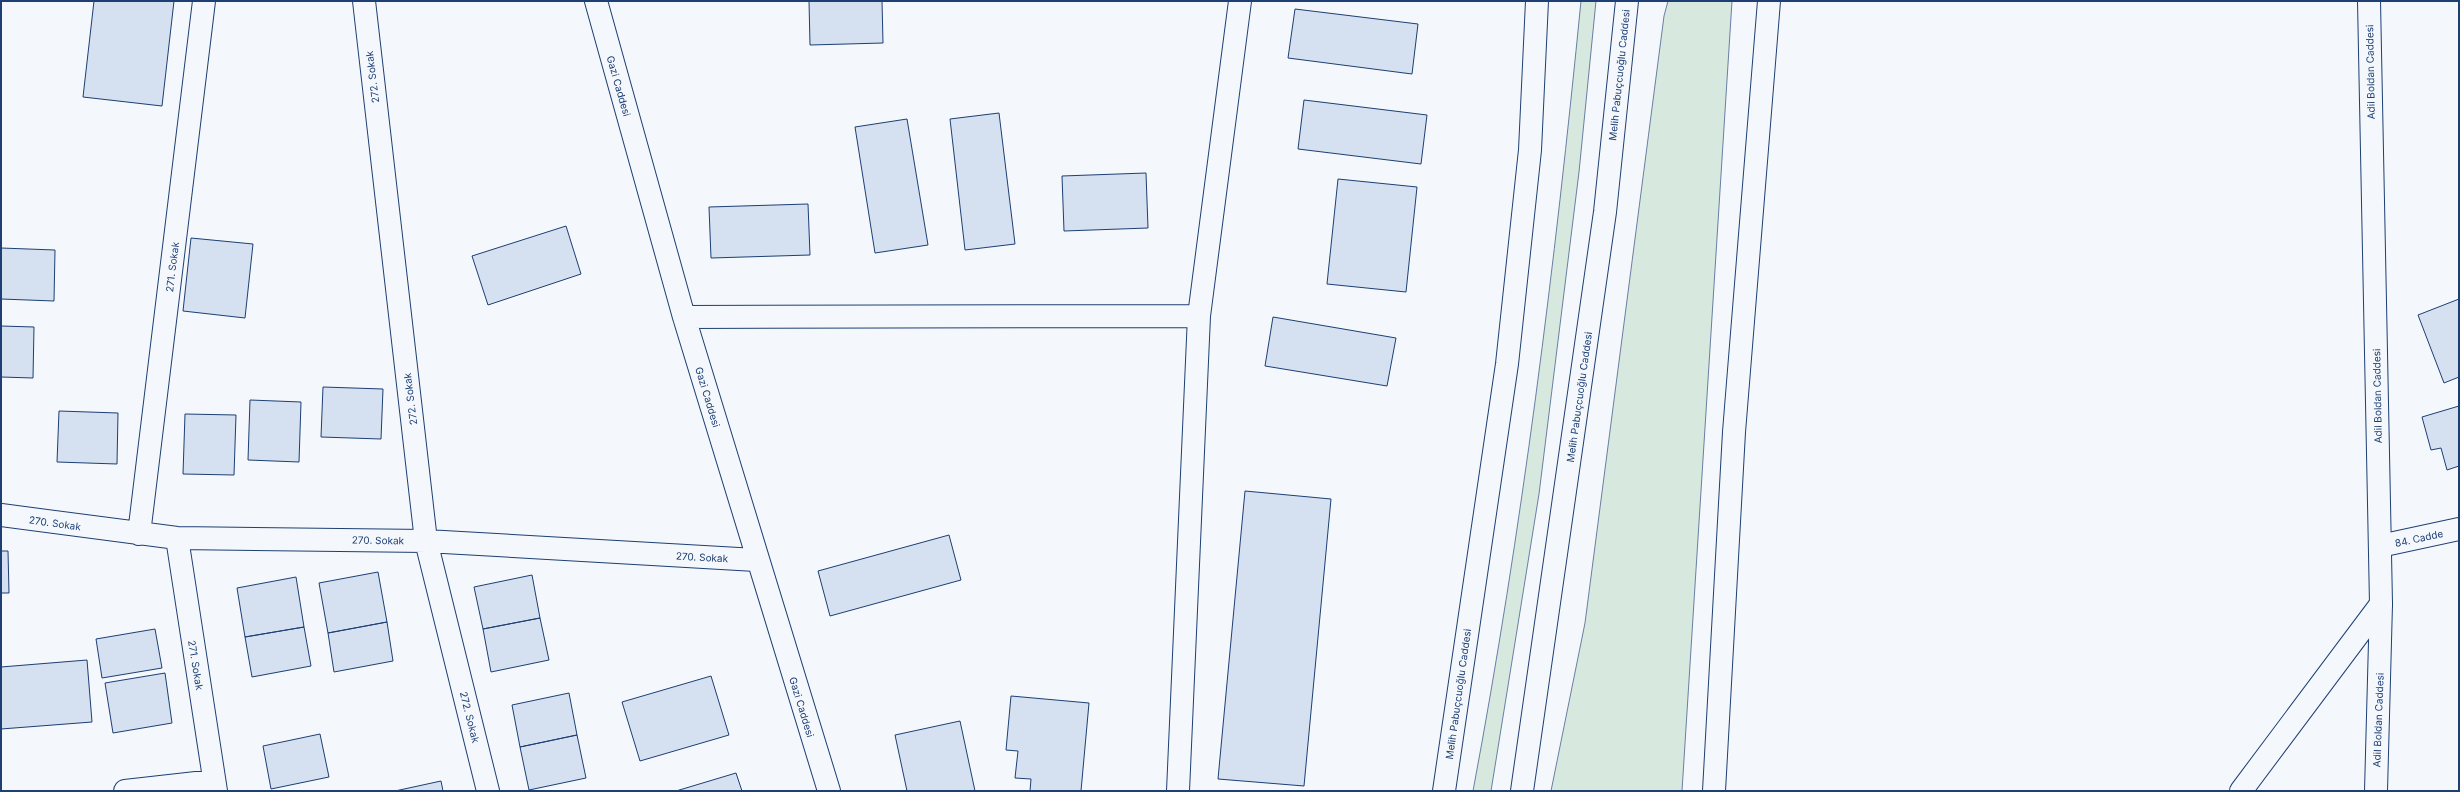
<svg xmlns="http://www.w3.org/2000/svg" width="2460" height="792" font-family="Inter,sans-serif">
<rect width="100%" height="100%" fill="#f4f7fb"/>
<path fill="#d7e8df" stroke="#687fa3" d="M1581,1H1596L1579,172L1539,494L1491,791H1473C1522,530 1555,265 1581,1Z
M1668,1H1732L1682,791H1551L1585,623L1664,16Z"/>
<path fill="#d5e0f0" stroke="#1d3f73" d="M94,1H174L162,106L83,97Z
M809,1H882L883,43L810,45Z
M1295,9L1418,24L1412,74L1288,58Z
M1304,100L1427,115L1421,164L1298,149Z
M999,113L1015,244L965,250L950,119Z
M907,119L928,245L875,253L855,127Z
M1146,173L1148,228L1064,231L1062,176Z
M1338,179L1417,187L1406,292L1327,284Z
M808,204L810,255L711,258L709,207Z
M566,226L581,274L488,305L472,256Z
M191,238L253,244L245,318L183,311Z
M1,248L55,250L54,301L1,299Z
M2459,299V377L2444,383L2418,315Z
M1273,317L1396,338L1387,386L1265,366Z
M1,326L34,327L33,378L1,377Z
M323,387L383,389L381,439L321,437Z
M250,400L301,402L299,462L248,460Z
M2459,406V466L2447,470L2441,448L2431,450L2422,417Z
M59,411L118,413L117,464L57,462Z
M185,414L236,415L234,475L183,474Z
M1245,491L1331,499L1304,786L1218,779Z
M949,535L961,580L830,616L818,571Z
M1,551H8L9,593H1Z
M378,572L387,622L328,633L319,583Z
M532,575L540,618L483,629L474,587Z
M296,577L304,627L245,637L237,588Z
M540,618L549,660L491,672L483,629Z
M387,622L393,661L334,672L328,633Z
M304,627L311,666L252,677L245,637Z
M155,629L162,668L102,678L96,639Z
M87,660L92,722L1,729V667Z
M165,673L172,723L113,733L105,683Z
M711,676L729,735L640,761L622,702Z
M569,693L577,735L520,747L512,705Z
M1011,696L1089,703L1081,791H1030L1031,779L1015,778L1018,751L1006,750Z
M960,721L975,791H907L895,735Z
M320,734L329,777L271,789L263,746Z
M577,735L586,778L529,790L520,747Z
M736,773L742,791H676Z
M441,781L443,791H395Z"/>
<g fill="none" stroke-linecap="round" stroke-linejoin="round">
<g stroke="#1d3f73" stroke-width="24">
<path id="street" d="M364,1L426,541L488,791
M596,1L684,317L829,791
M684,317L1199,316
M1,515L177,538L426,541L756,560
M139,534L204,1
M177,538L216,791
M2380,546L2459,529
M125,791L214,781
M1178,791L1199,316L1240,1
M1714,791L1734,432L1769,1
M2241,791L2381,604"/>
</g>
<g stroke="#1d3f73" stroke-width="24">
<path id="secondary" d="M2369,1L2381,604L2376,791"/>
</g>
<g stroke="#1d3f73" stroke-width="24">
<path id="primary" d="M1444,791L1507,364L1530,150L1537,1
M1522,791L1605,212L1627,1"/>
</g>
<use href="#street" stroke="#f4f7fb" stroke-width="22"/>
<use href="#secondary" stroke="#f4f7fb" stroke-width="22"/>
<use href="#primary" stroke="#f4f7fb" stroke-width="22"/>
</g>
<g text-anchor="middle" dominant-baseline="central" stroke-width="3" stroke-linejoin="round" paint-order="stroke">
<g font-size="10" fill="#1d3f73" stroke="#f4f7fb">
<text transform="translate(2370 72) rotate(-91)">Adil Boldan Caddesi</text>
<text transform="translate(1619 75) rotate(-84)">Melih Pabuçcuoğlu Caddesi</text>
<text transform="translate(372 77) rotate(-97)">272. Sokak</text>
<text transform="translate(619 86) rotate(74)">Gazi Caddesi</text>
<text transform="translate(172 267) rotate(-83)">271. Sokak</text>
<text transform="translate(2377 396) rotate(-91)">Adil Boldan Caddesi</text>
<text transform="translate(708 397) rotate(73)">Gazi Caddesi</text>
<text transform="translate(1579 397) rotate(-82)">Melih Pabuçcuoğlu Caddesi</text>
<text transform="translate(410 399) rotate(-97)">272. Sokak</text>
<text transform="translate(55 523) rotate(8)">270. Sokak</text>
<text transform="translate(2419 538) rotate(-12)">84. Cadde</text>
<text transform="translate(378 540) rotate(1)">270. Sokak</text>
<text transform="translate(702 557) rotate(3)">270. Sokak</text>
<text transform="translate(196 665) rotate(81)">271. Sokak</text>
<text transform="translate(1458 694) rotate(-82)">Melih Pabuçcuoğlu Caddesi</text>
<text transform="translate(802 707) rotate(73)">Gazi Caddesi</text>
<text transform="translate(470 717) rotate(76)">272. Sokak</text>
<text transform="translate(2378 720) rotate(-88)">Adil Boldan Caddesi</text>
</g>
</g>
<rect width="2460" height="792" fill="none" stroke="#1d3f73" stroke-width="4"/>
</svg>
